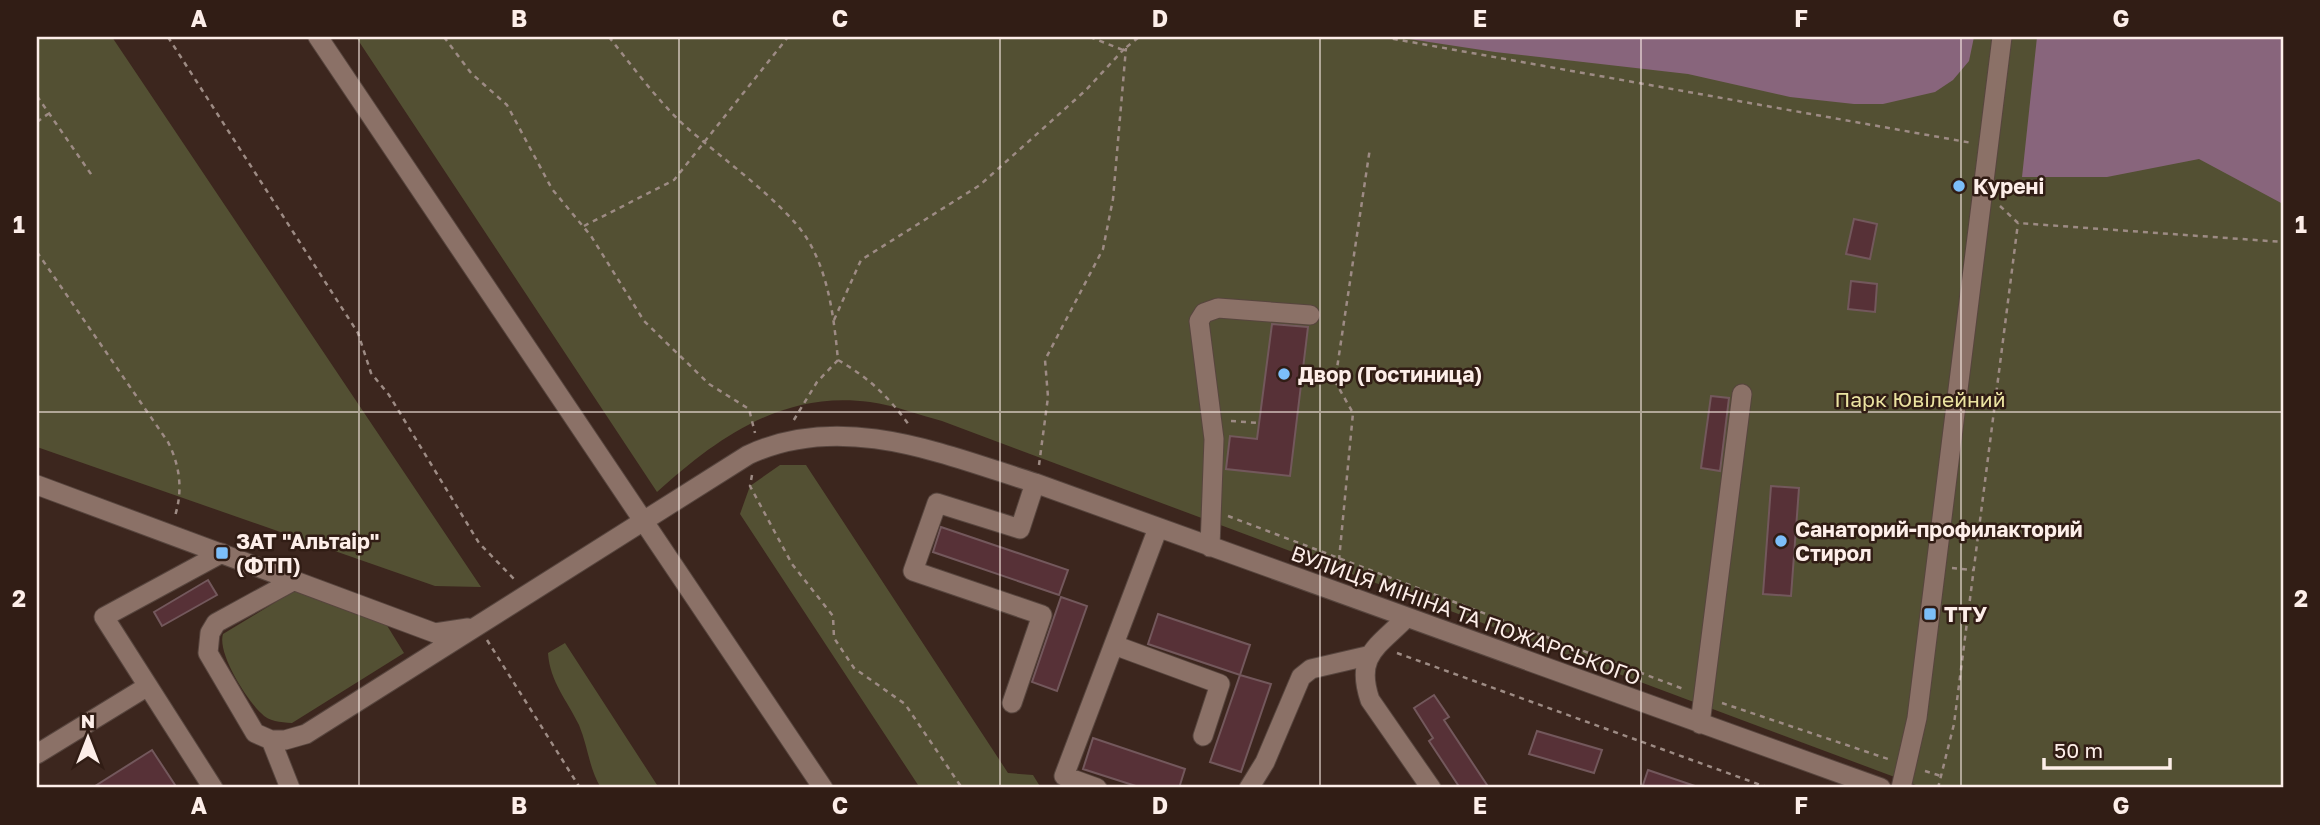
<svg xmlns="http://www.w3.org/2000/svg" width="2320" height="825" font-family="'Golos Text',sans-serif">
<rect width="100%" height="100%" fill="#3c261e"/>
<path fill="#535033" d="M37,37H112L481,587L435,586L37,447Z
M356,37H2283V788H1924L942,421C919,415 894,405 870,402C783,390 717,438 657,492Z
M780,465H806L1008,773L1033,775L1041,788H920L740,514L750,486Z
M297,589L383,619L404,653L292,723C280,722 269,722 261,713C246,699 217,653 223,634Z
M565,643L659,788H601C589,769 588,746 579,725C567,700 550,682 548,653Z"/>
<path fill="#88657c" d="M1396,37H1974L1969,61L1953,80L1935,92L1883,104H1854L1790,97L1688,74L1495,52Z
M2037,37H2283V204L2199,159L2107,177H2022Z"/>
<path fill="#573137" stroke="#73585c" stroke-width="2" d="M1854,219L1877,224L1870,259L1846,254Z
M1851,281L1877,284L1875,312L1848,309Z
M1272,324L1308,327L1290,476L1226,469L1230,436L1257,439Z
M1711,396L1729,398L1720,471L1701,468Z
M1771,486L1799,488L1791,596L1763,594Z
M941,527L1068,570L1059,595L933,552Z
M208,580L217,595L162,626L154,612Z
M1061,597L1087,606L1057,691L1032,682Z
M1158,614L1250,645L1240,675L1148,644Z
M1240,675L1271,684L1241,772L1210,762Z
M1434,695L1449,717L1444,720L1489,788H1460L1429,741L1433,738L1414,708Z
M1537,731L1602,750L1594,773L1529,754Z
M1093,738L1185,769L1179,788H1142L1083,769Z
M152,750L177,788H92Z
M1648,770L1695,786V788H1642Z"/>
<g fill="none" stroke-linecap="round" stroke-linejoin="round">
<g stroke="#57453e" stroke-width="21">
<path id="minor" d="M318,37L823,788
M37,485L435,633L468,628
M1210,547L1214,439L1199,321L1204,313L1218,308L1310,315
M293,581L216,623L210,633L208,653L255,733L271,740H285L306,734L748,455C842,411 943,454 1035,483L1881,788
M1405,619C1377,647 1355,656 1370,700L1431,788
M1114,645L1220,684L1203,736
M1012,703L1042,615L913,571L937,503L1020,529L1035,483
M1700,724L1742,394
M271,740L290,788
M37,754L148,686
M213,788L104,617L222,553
M1097,788L1064,776L1158,528
M1249,788L1265,762L1301,677L1311,669L1367,656
M1901,788L1917,718L2002,37"/>
</g>
<path stroke="#9d8b84" stroke-width="2.5" stroke-dasharray="5 5" stroke-linecap="butt" d="M168,37L340,305L358,333L371,373L389,395L479,543L515,580
M444,37L471,73L507,105L552,189L591,236L644,321L709,384L749,409L755,433
M609,37C633,67 657,100 685,126C719,156 783,202 806,237C829,273 834,319 838,360L817,382L792,423
M1090,37L1123,50L1139,37
M1383,37L1972,143
M37,96L93,177
M37,122L48,114
M2000,206L2018,223L2283,242
M584,226L674,180L788,37
M37,252L168,442C180,466 183,490 175,516
M834,320L861,260L980,185L1086,90L1125,48
M838,360C869,378 888,396 909,425
M1231,421L1259,423
M1039,465L1048,397L1045,360L1103,249L1113,199L1126,48
M752,475L750,486L792,564L833,616L834,638L854,668L905,704L962,788
M1228,516L1686,690
M1339,560L1353,413L1336,383V375L1370,148
M1952,568L1973,570
M487,640L580,788
M1397,653L1769,788
M1722,703L1888,759
M1925,771L1941,776
M1938,788L1954,724L2018,223"/>
<use href="#minor" stroke="#8b7167" stroke-width="19"/>
</g>
<path fill="none" stroke="#fdeee9" stroke-width="2" stroke-opacity="0.55" d="M359,37V788M679,37V788M1000,37V788M1320,37V788M1641,37V788M1961,37V788M37,412H2283"/>
<g fill="#7cbef9" stroke="#311d15" stroke-width="2.5">
<circle cx="1959" cy="186" r="7"/>
<circle cx="1284" cy="374" r="7"/>
<circle cx="1781" cy="541" r="7"/>
<rect x="215" y="546" width="14" height="14" rx="3.5"/>
<rect x="1923" y="607" width="14" height="14" rx="3.5"/>
</g>
<g text-anchor="middle" dominant-baseline="central" stroke-width="5" stroke-linejoin="round" paint-order="stroke">
<g font-size="21" font-weight="bold" fill="#fdeee9" stroke="#311d15" text-anchor="start">
<text x="1973" y="186">Курені</text>
<text x="1298" y="374">Двор (Гостиница)</text>
<text x="1795" y="529">Санаторий-профилакторий<tspan x="1795" dy="24">Стирол</tspan></text>
<text x="236" y="541">ЗАТ "Альтаір"<tspan x="236" dy="24">(ФТП)</tspan></text>
<text x="1944" y="614">ТТУ</text>
</g>
<g font-size="21" fill="#ebe3a1" stroke="#311d15">
<text x="1920" y="399">Парк Ювілейний</text>
</g>
<g font-size="21" fill="#fdeee9" stroke="#311d15">
<text transform="translate(1466 615) rotate(20)">ВУЛИЦЯ МІНІНА ТА ПОЖАРСЬКОГО</text>
</g>
</g>
<rect width="2320" height="825" fill="none" stroke="#311d15" stroke-width="77"/>
<g transform="translate(88 738)" stroke="#311d15" stroke-width="5" paint-order="stroke">
<path d="M0-5L12 26L0 18L-12 26Z" fill="#fdeee9"/>
<text y="-10" font-size="19" font-weight="bold" text-anchor="middle" fill="#fdeee9">N</text>
</g>
<path d="M2044 758v10h126v-10" fill="none" stroke="#fdeee9" stroke-width="3.5"/>
<text x="2054" y="758" font-size="21" fill="#fdeee9" stroke="#311d15" stroke-width="5" paint-order="stroke">50 m</text>
<rect x="38" y="38" width="2244" height="748" fill="none" stroke="#fdeee9" stroke-width="2.5"/>
<g font-size="23" text-anchor="middle" font-weight="bold" fill="#fdeee9">
<text x="199" y="27">A</text>
<text x="519" y="27">B</text>
<text x="840" y="27">C</text>
<text x="1160" y="27">D</text>
<text x="1480" y="27">E</text>
<text x="1801" y="27">F</text>
<text x="2121" y="27">G</text>
<text x="19" y="233">1</text>
<text x="2301" y="233">1</text>
<text x="19" y="607">2</text>
<text x="2301" y="607">2</text>
<text x="199" y="814">A</text>
<text x="519" y="814">B</text>
<text x="840" y="814">C</text>
<text x="1160" y="814">D</text>
<text x="1480" y="814">E</text>
<text x="1801" y="814">F</text>
<text x="2121" y="814">G</text>
</g>
</svg>
